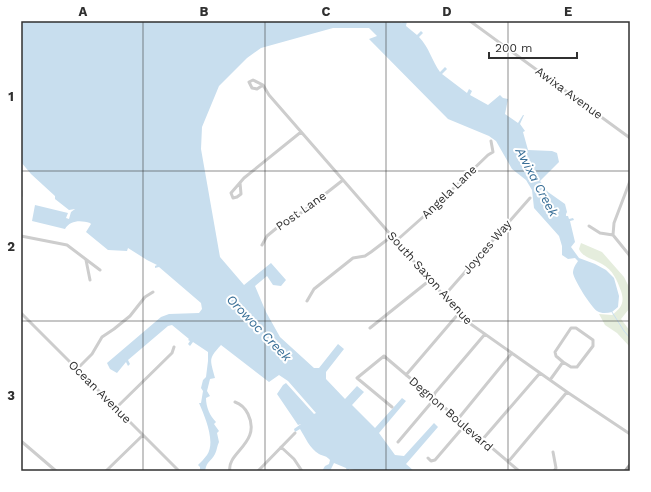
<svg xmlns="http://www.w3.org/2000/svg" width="651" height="492" font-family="'Work Sans',sans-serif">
<rect width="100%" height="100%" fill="#fff"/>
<path fill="#e5eddd" d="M581,243L602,252L624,277L629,287L630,303L629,309L621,319L630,331V347L617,333L605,325L599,314L612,315C621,308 625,303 621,291C617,280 613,270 602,264C594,259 583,258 579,249Z"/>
<path fill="#c8deee" d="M21,21H398L402,23L403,21H407L406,26L417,35L421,31L423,33L419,37C429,47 432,61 440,72L445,67L447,69L442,74L467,93L469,89L472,91L470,95L488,105L500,95L503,98L508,99L505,114L518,123L523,115H524L520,124L525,131L523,132L528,150L552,151L557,153L559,162L540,181L548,192L565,204L567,212L566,214V216H568L569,219L573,218L574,220L570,221L575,242L571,247L579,258L595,264L606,270L614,278L619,296L618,307L612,312C607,313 602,314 597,311C591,307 574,280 573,273C573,268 576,264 578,261L575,258L568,259L562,255V246L559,236L534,208L532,190L526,180L512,169L496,141L489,136L448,119L369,39L377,36L369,28H333L261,48L247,58L219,86L202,127L201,149L220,257L244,285L271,263L286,280L281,286L273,285L267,276L255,286L266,312L280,337L314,368H319L338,344L344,349L326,372V379L345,399L357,386L364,392L352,405L375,428L402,398L406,401L379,433L395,455L404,456L434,423L438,427L406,464L414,471H360L349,469V471H347L346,468L334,463L330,471H322L325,466L329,464L330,460C327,456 323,456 319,454C310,449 305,437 300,429L295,432L294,429L301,424L298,425L277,394L283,385L286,383L314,414L316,413L288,381L279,375L269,382L221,345C208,359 210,359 215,378L210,379L207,391L210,396L206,398C206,407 210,416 216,422L214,424L219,431L217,433L219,442C217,446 217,450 215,454C211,462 207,460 205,471H200V467L198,465C201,462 204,459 207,455C216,442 205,417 199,403H201L203,391L201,388L203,380L206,377L208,361V352L193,342L190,346L188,344L190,341L188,340L189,339L172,325L168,326L128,360L130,364L128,366L126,362L117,373L110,369L107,363L161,317L169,314L199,313L202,309L201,303L159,267L155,268V266L157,265L147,260L128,248L127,251L108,250L86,232L91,224L90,223C81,220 70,220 65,229L32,221L35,205L68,213L66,218L69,219L71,212L75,209L69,210L55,199V196L31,174L21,162Z"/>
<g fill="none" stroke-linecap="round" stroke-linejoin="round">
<path stroke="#c8deee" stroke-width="1" d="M612,312L624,331L630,338"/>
<path stroke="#cdcdcd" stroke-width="3" d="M470,21L630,138
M263,85L257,89L252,88L249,82L253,80L263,85L269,95L465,320L567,392L630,434
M240,183L241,194L237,197L233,198L231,193L244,178L301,132
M21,191V196
M589,226L600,233L613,235
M613,235L614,223L630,181
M613,235L630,256
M21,236L67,245L100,270
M396,241L432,209L488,155L493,152L491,141
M262,245L267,236L290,217L301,213L343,180
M86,260L90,280
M444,296L530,198
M307,301L314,289L353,258L365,256L371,252L392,236
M21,313L179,471
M370,328L430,280
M77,369L92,354L102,337L114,329L130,316L145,297L153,292
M406,375L459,313
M550,380L563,362L571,367H577L593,346V340L576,328H571L555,352L556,356L563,362
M392,407L357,378L384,356L519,471
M116,408L172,353L174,347
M458,419L512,353
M482,440L540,373
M21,441L56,471
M398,442L431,403L435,393L485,334
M281,447L294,459L302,471
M553,452L556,468L554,471
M428,458L431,461L435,460L465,425
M508,462L567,392
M106,471L143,435
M230,471C226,453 262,443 248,414C245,408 241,404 235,402
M258,471L295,433"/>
<path stroke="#a8a8a8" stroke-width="4.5" d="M626,471L630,466"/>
</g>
<path fill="none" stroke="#303030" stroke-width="1" stroke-opacity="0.55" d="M143,21V471M265,21V471M386,21V471M508,21V471M21,171H630M21,321H630"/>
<g text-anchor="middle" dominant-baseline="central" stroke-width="4" stroke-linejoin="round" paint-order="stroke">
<g font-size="12" fill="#303030" stroke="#fff">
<text transform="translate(569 93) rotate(36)">Awixa Avenue</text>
<text transform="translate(449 192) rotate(-44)">Angela Lane</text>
<text transform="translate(301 211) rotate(-35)">Post Lane</text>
<text transform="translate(487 247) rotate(-49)">Joyces Way</text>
<text transform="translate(430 278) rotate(48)">South Saxon Avenue</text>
<text transform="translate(100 392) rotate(45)">Ocean Avenue</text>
<text transform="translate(451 414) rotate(41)">Degnon Boulevard</text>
</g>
<g font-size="13" font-style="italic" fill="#396f97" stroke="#fff">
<text transform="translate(537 182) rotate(62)">Awixa Creek</text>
<text transform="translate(259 328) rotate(46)">Orowoc Creek</text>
</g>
</g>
<rect width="651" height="492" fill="none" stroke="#ffffff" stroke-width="44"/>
<path d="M489 52v6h88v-6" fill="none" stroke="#303030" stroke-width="2"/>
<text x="495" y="52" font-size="12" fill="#303030" stroke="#ffffff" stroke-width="3" paint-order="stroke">200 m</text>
<rect x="22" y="22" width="607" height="448" fill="none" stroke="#303030" stroke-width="1.5"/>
<g font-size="13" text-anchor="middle" font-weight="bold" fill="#303030">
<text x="83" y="16">A</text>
<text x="204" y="16">B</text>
<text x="326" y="16">C</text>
<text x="447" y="16">D</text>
<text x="568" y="16">E</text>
<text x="11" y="101">1</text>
<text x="11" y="251">2</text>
<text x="11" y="400">3</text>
</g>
</svg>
